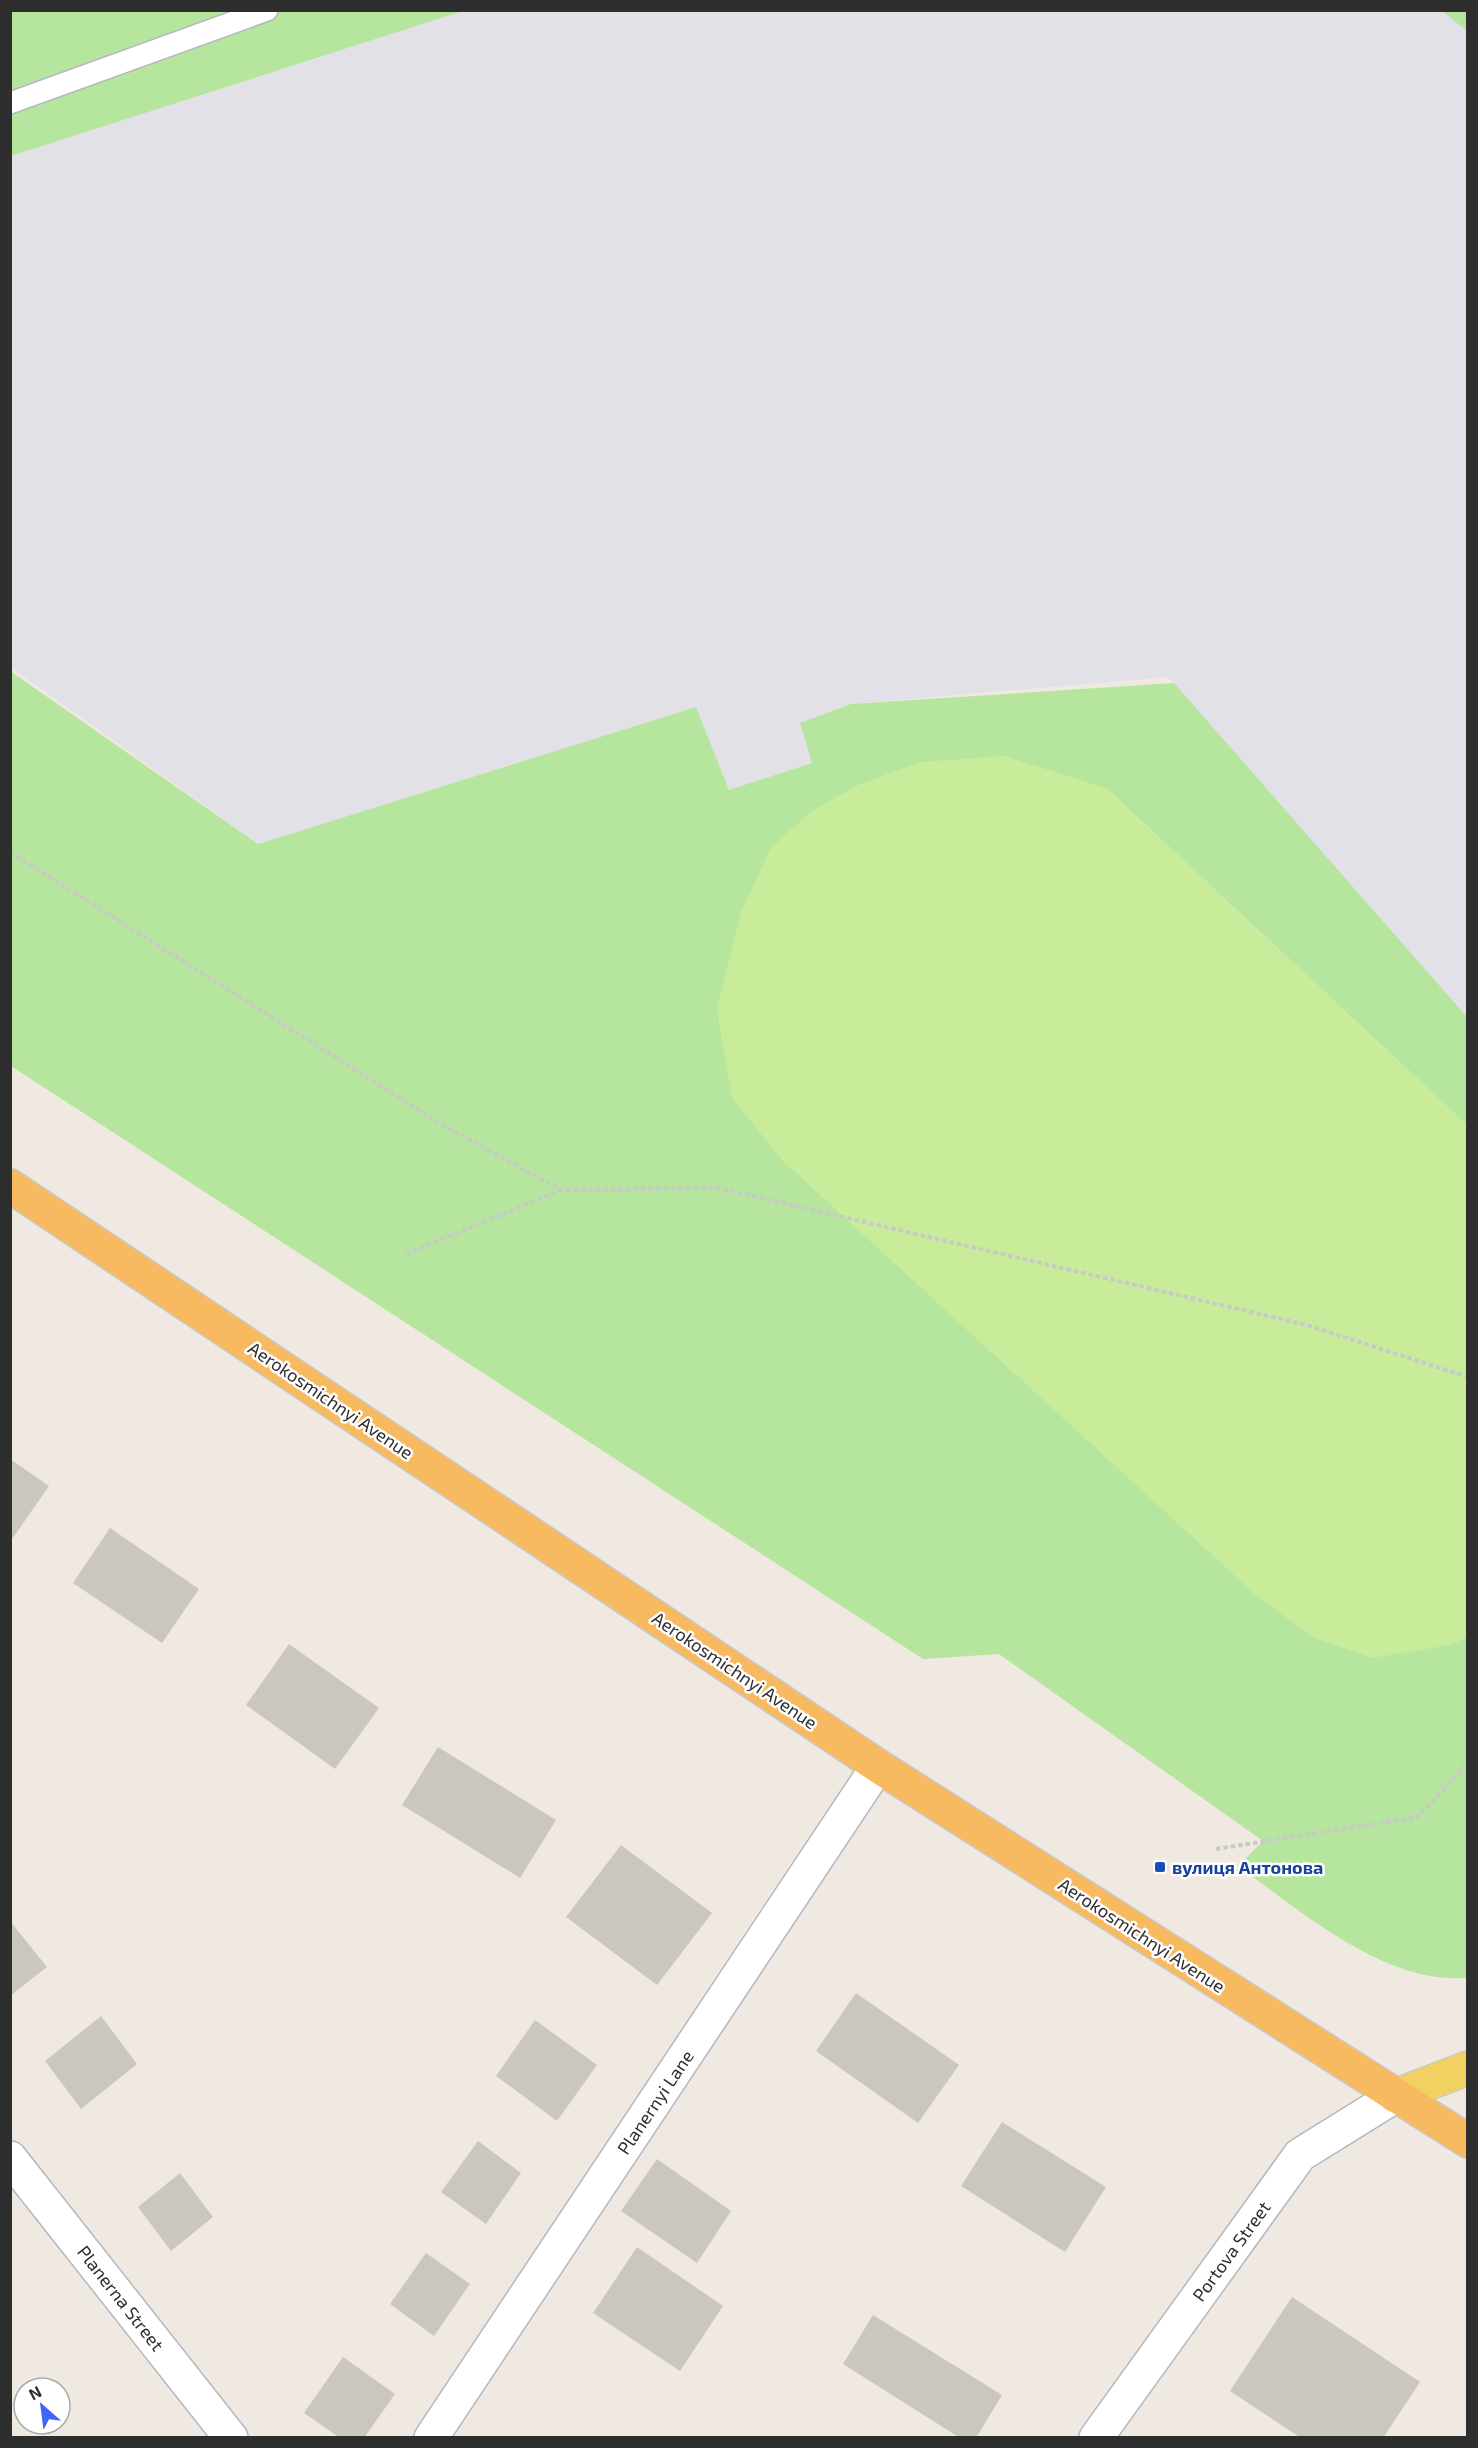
<svg xmlns="http://www.w3.org/2000/svg" width="1478" height="2448" font-family="'Exo 2',sans-serif">
<rect width="100%" height="100%" fill="#efe9e1"/>
<path fill="#e3e1e8" d="M1442,10L1467,31V1024L1168,677L851,704L812,763L729,790L696,707L258,844L11,667V156L463,11Z"/>
<path fill="#b6e59e" d="M11,11H463L11,156Z
M1442,11H1467V31Z
M10,671L258,844L696,707L729,790L812,763L800,723L851,704L1174,683L1467,1017V1125L1106,788L921,762L857,786L809,813L1450,1645L1467,1636V1978C1385,1985 1301,1911 1238,1866L1263,1841L999,1654L923,1659L11,1066Z"/>
<path fill="#c9ec9a" d="M1004,756L1106,788L1467,1125L1468,1636L1450,1645L1372,1658L1315,1638L1258,1597L783,1161L732,1098L717,1009L740,915L770,849L809,813L857,786L921,762Z"/>
<path fill="#cbc7bf" d="M10,1459L49,1486L10,1542Z
M110,1528L199,1589L162,1643L73,1583Z
M289,1644L379,1708L335,1769L246,1705Z
M438,1747L556,1820L520,1878L402,1805Z
M621,1845L712,1913L657,1985L566,1917Z
M10,1921L47,1967L10,1996Z
M856,1993L959,2065L918,2123L816,2051Z
M101,2016L137,2064L81,2109L45,2061Z
M535,2020L597,2065L557,2121L496,2076Z
M1002,2122L1106,2187L1065,2252L961,2186Z
M478,2141L521,2173L486,2224L441,2192Z
M657,2159L731,2211L697,2263L621,2211Z
M180,2173L213,2217L171,2251L138,2207Z
M637,2247L723,2306L680,2371L593,2313Z
M426,2253L470,2284L434,2336L390,2304Z
M1292,2297L1420,2382L1383,2438H1301L1230,2391Z
M873,2315L1002,2395L976,2438H960L843,2364Z
M343,2357L395,2394L364,2438H340L304,2413Z"/>
<g fill="none" stroke-linecap="round" stroke-linejoin="round">
<g stroke="#b4b7c1" stroke-width="24">
<path id="service" d="M10,103L267,10"/>
</g>
<g stroke="#b4b7c1" stroke-width="36">
<path id="minor" d="M10,2158L231,2438
M431,2438L878,1766
M1096,2438L1300,2155L1395,2096"/>
</g>
<g stroke="#c9c9c9" stroke-width="36">
<path id="primary" d="M1395,2096L1468,2068"/>
</g>
<g stroke="#c9c9c9" stroke-width="36">
<path id="trunk" d="M10,1186L878,1766L1468,2141"/>
</g>
<path stroke="#c9c9c9" stroke-width="4" stroke-dasharray="4.5 3" stroke-linecap="butt" d="M10,852L443,1125L561,1190
M406,1254L561,1190L718,1188L1307,1325L1468,1377
M1216,1849L1418,1817L1468,1763"/>
<use href="#service" stroke="#fff" stroke-width="21"/>
<use href="#minor" stroke="#fff" stroke-width="33"/>
<use href="#primary" stroke="#f2d163" stroke-width="33"/>
<use href="#trunk" stroke="#f8ba60" stroke-width="33"/>
</g>
<rect fill="#1a4fb4" stroke="#fff" stroke-width="2" x="1154" y="1861" width="12" height="12" rx="3"/>
<g text-anchor="middle" dominant-baseline="central" stroke-width="5" stroke-linejoin="round" paint-order="stroke">
<g font-size="18" fill="#2e2e2e" stroke="#fff">
<text transform="translate(331 1400) rotate(34)">Aerokosmichnyi Avenue</text>
<text transform="translate(735 1670) rotate(34)">Aerokosmichnyi Avenue</text>
<text transform="translate(1142 1935) rotate(33)">Aerokosmichnyi Avenue</text>
<text transform="translate(655 2102) rotate(-56)">Planernyi Lane</text>
<text transform="translate(1231 2251) rotate(-54)">Portova Street</text>
<text transform="translate(121 2298) rotate(52)">Planerna Street</text>
</g>
<g font-size="18" font-weight="bold" fill="#164399" stroke="#fff" text-anchor="start">
<text x="1172" y="1867">вулиця Антонова</text>
</g>
</g>
<rect width="1478" height="2448" fill="none" stroke="#2e2e2e" stroke-width="24"/>
<g transform="translate(42 2406) rotate(332)"><circle r="28" fill="#ffffff" stroke="#ababab" stroke-width="1.5"/>
<path d="M0-4.5L10 22L0 15L-10 22Z" fill="#4264fb"/>
<text y="-9" font-size="16" font-weight="bold" text-anchor="middle" fill="#2e2e2e">N</text>
</g>
</svg>
